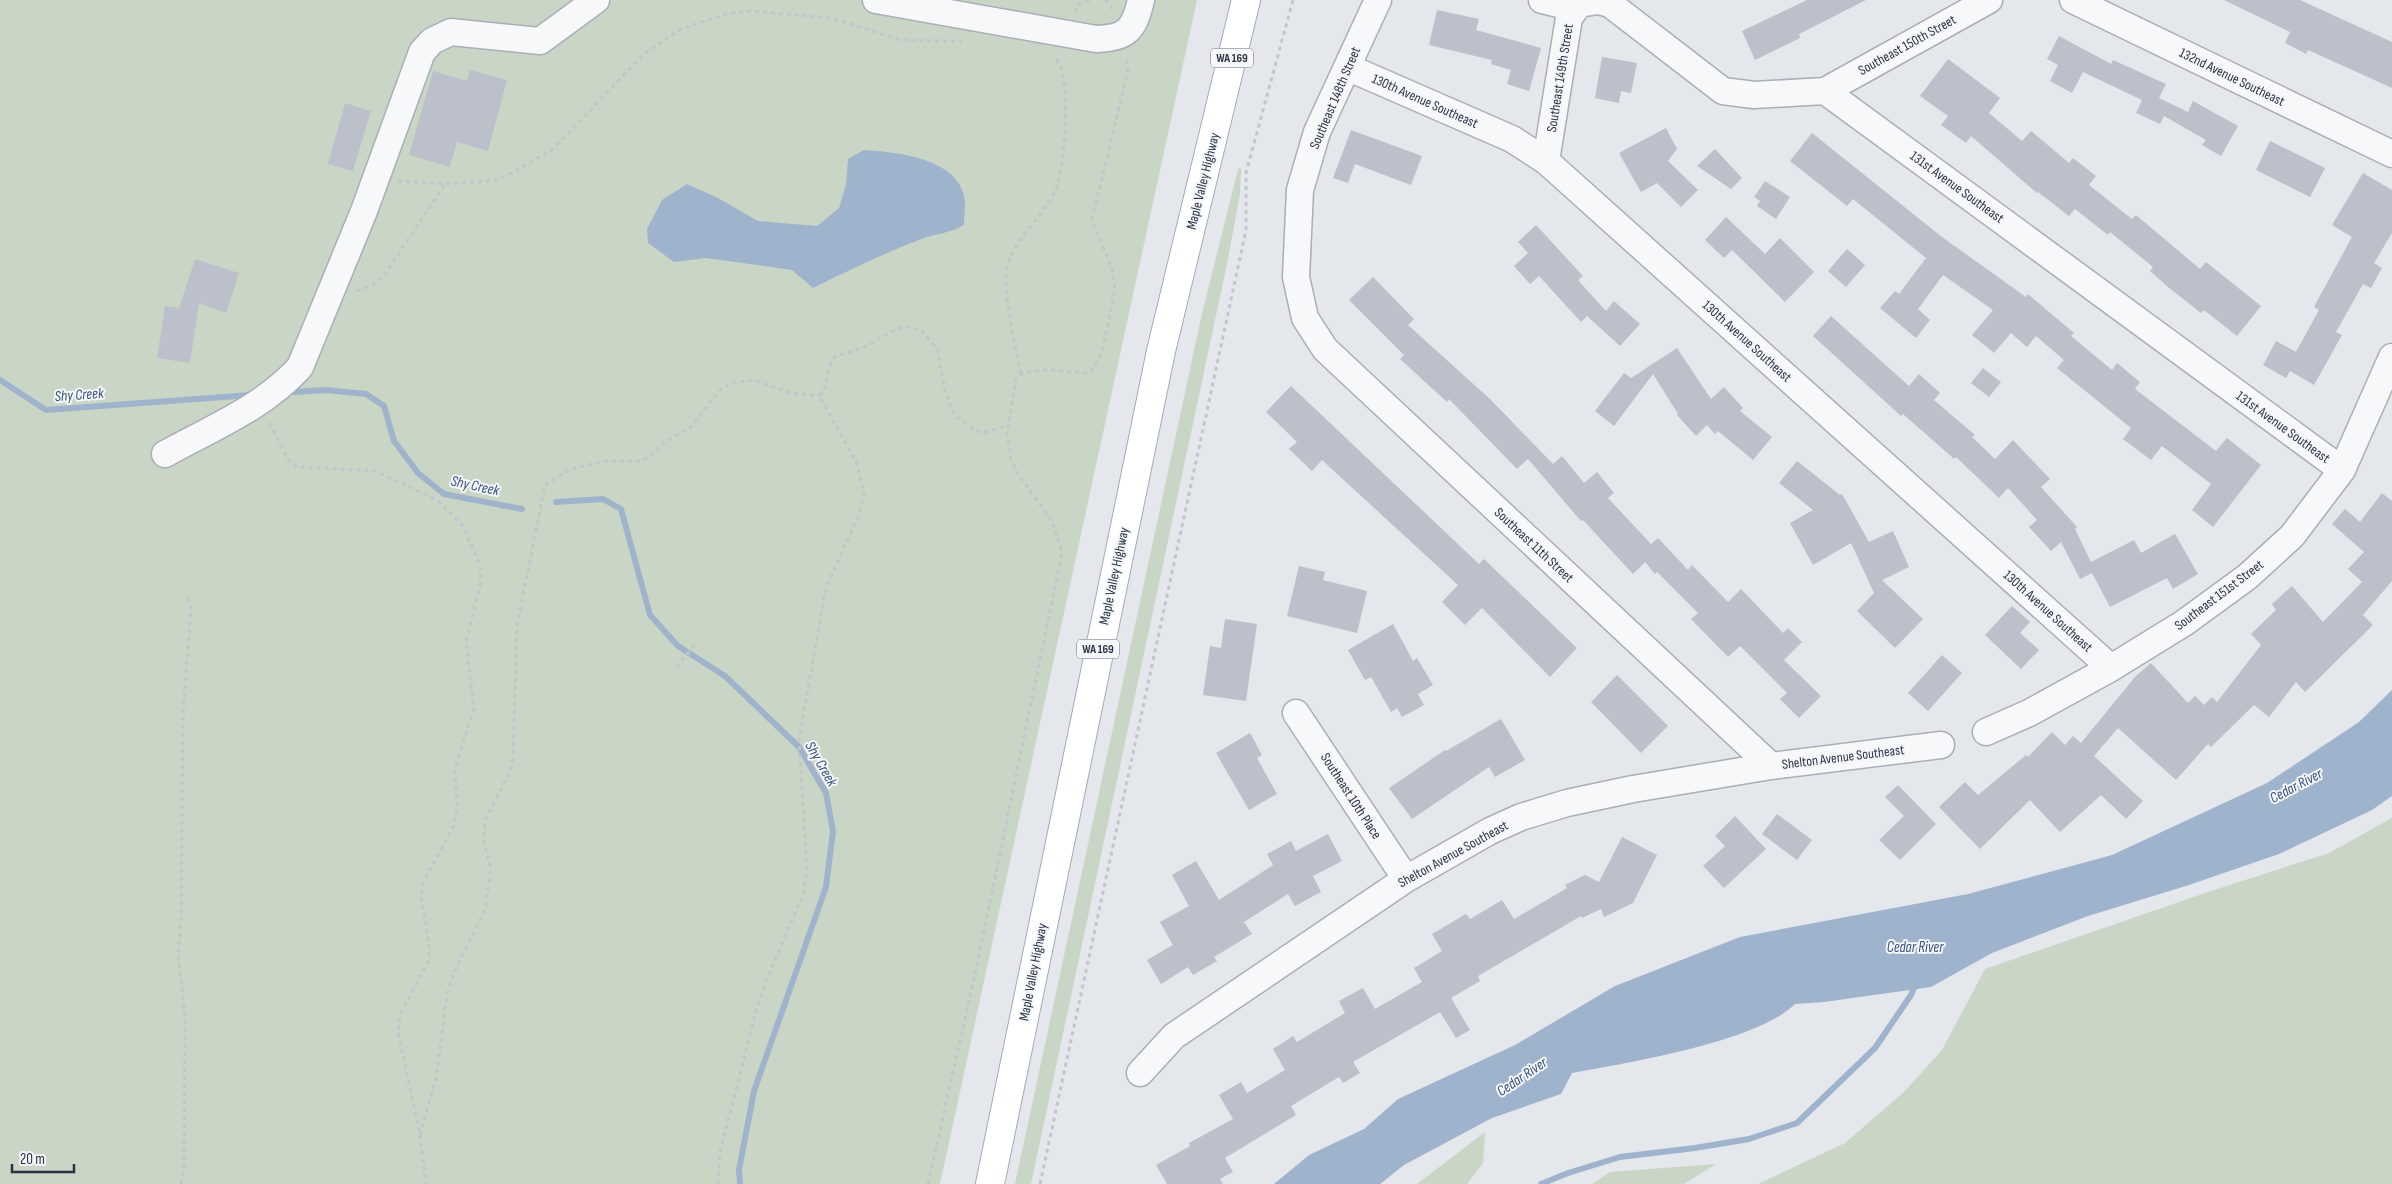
<svg xmlns="http://www.w3.org/2000/svg" width="2392" height="1184" font-family="'Sofia Sans Condensed',sans-serif">
<rect width="100%" height="100%" fill="#e4e7ec"/>
<path fill="#c9d6c5" d="M0,0H1197L940,1184H0Z
M1241,168L1240,194L1227,264L1031,1184H1015L1201,318L1238,169Z
M2392,818V1184H1758L1845,1143L1905,1091L1942,1050L1985,969L2208,892L2329,853Z
M1485,1132L1483,1163L1467,1184H1417Z
M1716,1164L1684,1184H1592L1610,1172Z"/>
<path fill="#9fb4cc" d="M864,150C896,152 962,158 965,202C965,209 964,217 964,225C950,233 941,233 927,237C888,251 850,270 813,288L792,270L706,258L674,262L648,243L647,229L662,200L687,184L718,198L758,221L817,226L839,208L846,184L848,159Z
M2392,690V796L2372,810L2279,854L2189,885L2088,916L1992,953L1931,987L1824,1002L1795,1004C1757,1042 1627,1063 1572,1073L1561,1094L1492,1118L1404,1165L1380,1184H1274L1309,1155L1364,1129L1398,1099L1515,1045L1615,986L1740,937L1968,894L2112,855L2267,783L2359,722Z"/>
<g fill="none" stroke-linecap="round" stroke-linejoin="round">
<path stroke="#9fb4cc" stroke-width="6" d="M0,380L46,410L251,395
M295,392L326,390L366,394L384,406L394,441L418,473L444,494L522,509
M556,502L603,499L621,509L650,615L678,646L725,676L799,747L826,793L833,831L826,887L754,1091L739,1170L740,1184
M1541,1184L1568,1173L1620,1157L1695,1148L1749,1139L1797,1123L1875,1048L1911,995L1917,981"/>
</g>
<path fill="#bbc0ca" d="M1807,0H1866L1799,34L1800,38L1755,60L1742,31Z
M2224,0H2300L2392,42V88L2308,50L2306,54L2285,43L2290,32Z
M1437,10L1479,19L1476,30L1541,48L1529,91L1507,84L1511,70L1491,64L1492,60L1429,45Z
M2059,36L2111,64L2113,60L2166,84L2159,98L2188,112L2193,101L2238,126L2221,156L2202,145L2206,140L2164,116L2160,124L2136,113L2142,100L2083,72L2072,93L2050,81L2058,65L2047,59Z
M1602,57L1637,63L1631,93L1621,91L1619,103L1595,98Z
M1948,59L2000,98L1989,113L2022,141L2031,131L2069,163L2073,158L2096,176L2089,185L2132,219L2136,215L2200,269L2206,262L2261,306L2237,336L2204,310L2201,313L2168,287L2150,271L2153,267L2110,232L2108,235L2075,209L2069,216L2038,192L2037,193L1971,136L1966,143L1941,125L1948,116L1920,96Z
M470,70L507,80L488,151L457,142L450,167L409,155L433,71L467,81Z
M345,103L371,111L353,171L328,164Z
M1666,128L1677,149L1668,161L1698,190L1681,207L1657,183L1641,192L1619,153Z
M1351,130L1422,156L1411,185L1355,164L1348,183L1333,178Z
M1812,133L1942,237L2026,297L2028,294L2074,333L2071,336L2112,370L2117,363L2140,382L2135,389L2216,451L2227,438L2261,465L2213,527L2192,510L2211,484L2162,446L2151,460L2123,439L2131,428L2057,368L2064,360L2036,336L2027,347L2011,333L1994,353L1972,335L1993,310L1943,275L1918,309L1930,320L1916,338L1880,308L1895,291L1899,294L1926,258L1853,199L1847,206L1790,161Z
M2270,141L2325,168L2310,197L2256,170Z
M1715,149L1742,178L1731,189L1697,166Z
M2363,173L2392,190V233L2374,263L2382,268L2371,288L2363,284L2336,332L2342,335L2314,385L2290,371L2286,378L2263,365L2276,341L2296,352L2319,310L2314,307L2352,237L2332,225Z
M1765,181L1790,197L1776,219L1757,206L1760,201L1754,197Z
M1726,217L1765,254L1780,238L1814,272L1785,302L1732,250L1724,258L1705,240Z
M1536,225L1583,276L1578,280L1606,311L1614,301L1640,324L1620,346L1587,316L1581,322L1539,276L1530,284L1514,266L1528,253L1518,242Z
M1847,249L1865,265L1846,287L1828,271Z
M195,259L239,273L226,313L199,303L190,363L157,358L165,306L179,308Z
M1373,277L1414,319L1408,325L1490,399L1553,464L1562,456L1584,483L1597,472L1614,493L1608,498L1651,544L1658,538L1688,570L1692,565L1728,602L1741,589L1783,633L1788,628L1802,642L1784,660L1821,696L1799,718L1780,699L1787,693L1740,646L1728,657L1691,619L1698,613L1657,572L1655,574L1645,562L1633,574L1583,520L1581,521L1528,459L1517,469L1449,399L1447,402L1400,359L1404,355L1349,300Z
M1831,316L1909,386L1919,374L1940,393L1934,400L1975,435L1972,437L1995,459L2013,440L2050,479L2041,487L2077,527L2075,529L2091,562L2134,540L2141,553L2175,534L2198,574L2173,589L2167,578L2110,607L2092,573L2080,579L2061,542L2051,551L2029,527L2037,520L2008,488L1999,498L1956,457L1954,459L1903,414L1901,416L1813,336Z
M1677,348L1711,399L1724,387L1743,408L1740,411L1772,437L1753,460L1718,431L1715,434L1707,425L1696,436L1677,415L1678,414L1653,374L1614,426L1595,411L1624,373L1631,378Z
M1983,368L2001,382L1989,397L1971,383Z
M1291,386L1479,564L1484,559L1577,648L1550,677L1482,608L1465,625L1442,602L1458,585L1322,460L1312,471L1289,449L1297,442L1266,412Z
M1797,461L1840,495L1842,494L1869,542L1893,531L1909,567L1882,580L1923,619L1895,648L1857,611L1874,593L1851,543L1813,565L1790,523L1813,510L1779,483Z
M2382,493L2392,501V581L2363,615L2373,625L2305,692L2296,682L2269,717L2254,705L2211,747L2208,744L2176,780L2118,728L2094,756L2143,801L2126,819L2101,795L2060,832L2030,800L1980,849L1939,807L1965,782L1978,795L2026,755L2028,757L2052,732L2065,745L2073,736L2081,743L2135,677L2151,663L2188,703L2195,696L2204,705L2212,697L2217,702L2261,645L2251,634L2276,610L2272,604L2292,586L2323,622L2362,582L2348,569L2364,552L2332,524L2345,509L2360,522Z
M1299,566L1325,572L1323,580L1367,591L1357,633L1287,616Z
M2012,606L2030,622L2020,633L2039,650L2021,669L1985,635Z
M1225,619L1257,624L1246,701L1203,695L1210,646L1221,648Z
M1393,624L1413,661L1417,658L1433,685L1418,694L1424,705L1402,717L1397,708L1391,712L1371,677L1365,680L1348,650Z
M1942,655L1962,673L1928,711L1908,693Z
M1617,675L1668,726L1641,753L1591,702Z
M1501,719L1525,760L1495,777L1489,767L1412,819L1389,788L1445,750L1446,751Z
M1250,733L1262,755L1257,758L1277,794L1249,810L1216,753Z
M1898,785L1936,824L1900,860L1879,840L1904,816L1885,797Z
M1777,814L1812,840L1797,860L1762,834Z
M1735,816L1766,849L1724,888L1703,866L1725,846L1715,836Z
M1328,834L1342,861L1313,876L1321,892L1295,906L1288,894L1244,922L1252,934L1214,957L1217,961L1193,975L1188,967L1161,984L1147,960L1173,945L1160,922L1189,906L1172,875L1196,861L1219,900L1273,865L1267,854L1291,841L1296,851Z
M1622,837L1657,855L1633,903L1604,917L1601,909L1582,918L1581,916L1478,976L1480,981L1451,998L1470,1030L1456,1038L1440,1012L1353,1062L1360,1073L1343,1083L1339,1077L1291,1106L1296,1115L1225,1158L1233,1172L1220,1179L1223,1184H1167L1156,1165L1190,1146L1189,1143L1233,1119L1219,1095L1241,1082L1247,1093L1285,1070L1273,1049L1293,1036L1297,1042L1345,1013L1339,1001L1363,988L1375,1009L1422,982L1414,968L1442,951L1432,934L1466,914L1470,919L1502,900L1514,919L1567,888L1565,885L1585,875L1599,882Z"/>
<g fill="none" stroke-linecap="round" stroke-linejoin="round">
<g stroke="#a9aeb7" stroke-width="29">
<path id="minor" d="M876,0L1096,39C1127,38 1134,30 1141,0
M1378,0L1317,132L1300,190L1296,277L1305,318L1325,349L1771,766
M1542,0L1566,6L1598,1L1610,4L1723,91L1754,95L1825,91L2342,470
M2073,0L2392,154
M1347,67L1512,139L1546,161L2111,668
M1825,91L1989,0
M1546,161L1569,18L1582,0
M165,454C212,428 264,407 300,367L364,211L422,52L432,41L451,32L540,41L596,0
M1296,713L1406,879
M1986,732L2029,713L2111,668L2184,623L2247,577L2292,536L2342,470L2392,357
M1140,1073L1174,1036L1406,879L1490,831L1521,817L1567,803L1633,789L1771,766L1941,745"/>
</g>
<g stroke="#a3abb8" stroke-width="30">
<path id="major" d="M990,1184L1161,351L1246,0"/>
</g>
<path stroke="#c2c5cb" stroke-width="3" stroke-dasharray="4 4" stroke-linecap="butt" d="M1105,0L1114,11
M1076,12L1077,5L1092,0
M398,181L446,184L478,182L495,180L512,173L553,149L645,53L683,28L730,13L752,11L832,18L900,40L962,41
M357,291L373,285L385,274L445,184
M1021,373C1016,352 1002,286 1007,267C1015,236 1046,216 1057,186C1065,163 1069,91 1061,68C1060,64 1056,59 1053,56
M270,423L288,460L298,467L375,471L437,500L463,526L480,565L481,581L466,641L474,709L455,768L457,808L453,827L423,883L421,896L429,942V960L400,1014L398,1032L420,1135L426,1184
M677,667L695,644
M420,1135L436,1078L447,994L456,968L485,910L491,868L484,843L485,820L510,772L513,759L517,626L545,485L571,469L606,461H639L648,458L666,441L691,427L713,398L722,388L732,383L754,380L791,393L819,396
M181,1184L184,1169L185,1017L178,954L181,923L183,713L191,609L188,596
M718,1184L720,1152L754,1019L762,991L803,894L807,870L799,740L824,598L828,583L859,515L864,494L857,463L819,396L824,390L831,362L835,357L867,346L898,328L910,327L922,331L937,349L945,391L954,415L976,431L987,432L1008,425
M928,1184L980,951L1062,552L1052,521L1018,474L1011,460L1007,433L1016,378C1028,365 1067,372 1085,373L1091,371L1102,353L1115,289L1112,269L1092,219L1128,71L1126,58
M1040,1184L1246,230V173L1293,0"/>
<use href="#minor" stroke="#f7f8fa" stroke-width="26"/>
<use href="#major" stroke="#fff" stroke-width="28"/>
</g>
<g text-anchor="middle" dominant-baseline="central" stroke-width="4" stroke-linejoin="round" paint-order="stroke">
<g fill="#f4f6f9" stroke="#676e7b" stroke-width="1">
<rect x="1211" y="48.5" width="42" height="19" rx="4"/>
<rect x="1077" y="639.5" width="42" height="19" rx="4"/>
</g>
<g font-size="12" font-weight="bold" fill="#2b3445">
<text x="1232" y="58">WA 169</text>
<text x="1098" y="649">WA 169</text>
</g>
<g font-size="14" fill="#2b3445" stroke="#f4f6f9">
<text transform="translate(1907 45) rotate(-29)">Southeast 150th Street</text>
<text transform="translate(2232 77) rotate(26)">132nd Avenue Southeast</text>
<text transform="translate(1560 78) rotate(-81)">Southeast 149th Street</text>
<text transform="translate(1335 98) rotate(-67)">Southeast 148th Street</text>
<text transform="translate(1425 101) rotate(24)">130th Avenue Southeast</text>
<text transform="translate(1203 181) rotate(-76)">Maple Valley Highway</text>
<text transform="translate(1957 187) rotate(36)">131st Avenue Southeast</text>
<text transform="translate(1747 341) rotate(42)">130th Avenue Southeast</text>
<text transform="translate(2283 427) rotate(36)">131st Avenue Southeast</text>
<text transform="translate(1534 545) rotate(43)">Southeast 11th Street</text>
<text transform="translate(1114 576) rotate(-78)">Maple Valley Highway</text>
<text transform="translate(2219 595) rotate(-37)">Southeast 151st Street</text>
<text transform="translate(2048 611) rotate(42)">130th Avenue Southeast</text>
<text transform="translate(1843 757) rotate(-7)">Shelton Avenue Southeast</text>
<text transform="translate(1351 796) rotate(57)">Southeast 10th Place</text>
<text transform="translate(1453 854) rotate(-29)">Shelton Avenue Southeast</text>
<text transform="translate(1033 972) rotate(-79)">Maple Valley Highway</text>
</g>
<g font-size="15" font-style="italic" fill="#34527a" stroke="#f4f6f9">
<text transform="translate(79 395) rotate(-4)">Shy Creek</text>
<text transform="translate(475 486) rotate(12)">Shy Creek</text>
<text transform="translate(821 764) rotate(60)">Shy Creek</text>
<text transform="translate(2296 786) rotate(-28)">Cedar River</text>
<text x="1915" y="947">Cedar River</text>
<text transform="translate(1522 1077) rotate(-34)">Cedar River</text>
</g>
</g>
<path d="M12 1164v8h62v-8" fill="none" stroke="#2b3445" stroke-width="2.5"/>
<text x="20" y="1164" font-size="15" fill="#2b3445" stroke="#f4f6f9" stroke-width="4" paint-order="stroke">20 m</text>
</svg>
